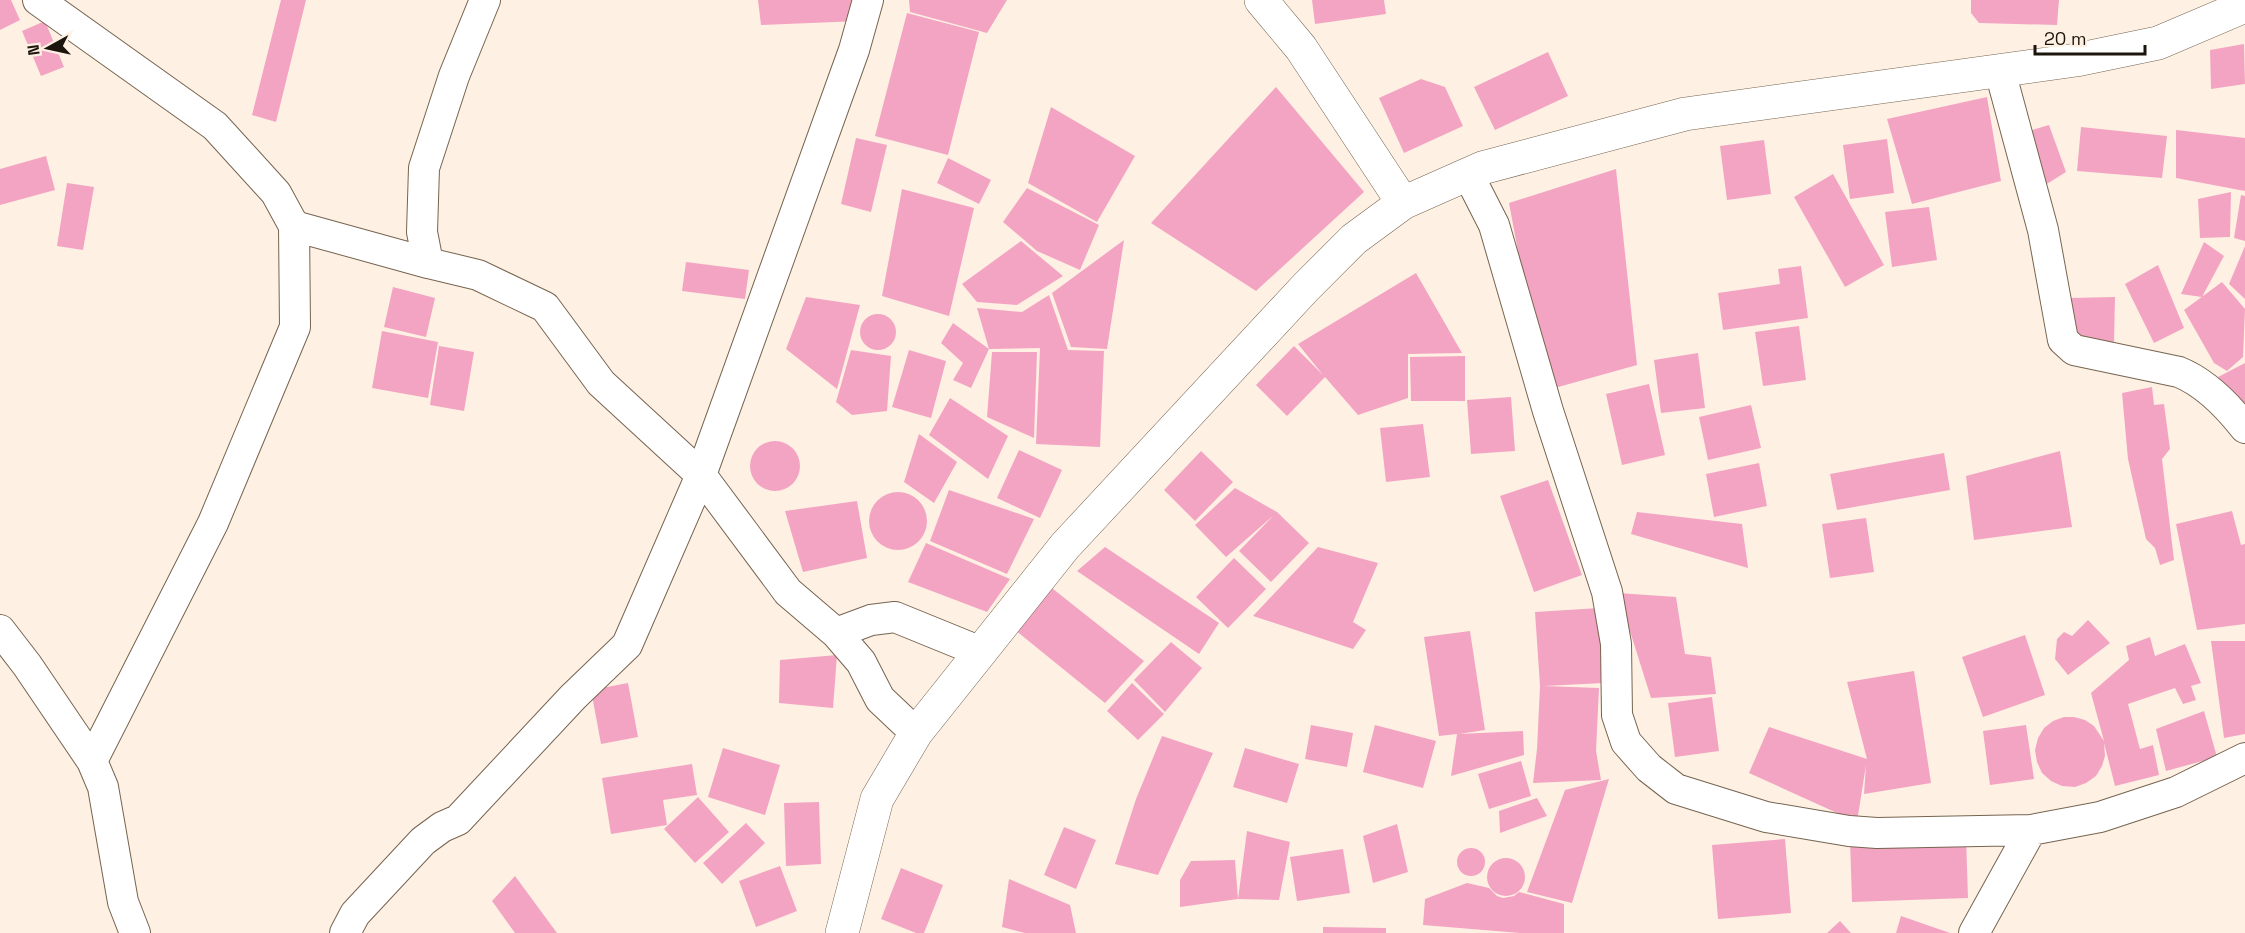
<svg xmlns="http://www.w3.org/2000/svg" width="2245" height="933" font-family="'Space Grotesk',sans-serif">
<rect width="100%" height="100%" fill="#fef1e3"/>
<path fill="#f4a4c3" d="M0,0H11L20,20L0,30Z
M281,0H306L276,122L252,115Z
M758,0H864L859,21L761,25Z
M909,0H1007L987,33L910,12Z
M1312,0H1384L1386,14L1315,24Z
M1971,0H2059L2057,25L1979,23L1971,13Z
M907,13L979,32L948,155L875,136Z
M45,21L64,67L41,76L22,31Z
M2244,44L2245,84L2211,89L2210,50Z
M1548,52L1568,96L1495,130L1474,87Z
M1421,79L1445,87L1463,126L1404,153L1379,98Z
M1276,87L1364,192L1256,291L1151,223Z
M1987,97L2001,181L1912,204L1887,119Z
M1051,107L1135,156L1097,222L1028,183Z
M2049,125L2066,172L2042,187L2025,132Z
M2081,127L2167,136L2162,178L2077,171Z
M2176,130L2245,138V191L2176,178Z
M856,138L887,145L871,212L841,204Z
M1887,139L1894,193L1850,199L1843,145Z
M1764,140L1771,194L1727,200L1720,146Z
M46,156L55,190L0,205V169Z
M948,158L991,180L979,204L937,183Z
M1616,169L1637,365L1544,391L1509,203Z
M1833,174L1884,265L1845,287L1794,197Z
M67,183L94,187L83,250L57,246Z
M1027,188L1099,225L1080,270L1037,251L1003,222Z
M902,189L974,208L949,316L882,296Z
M2231,192L2230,237L2200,238L2198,199Z
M2241,195L2245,196V241L2234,238Z
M1929,207L1937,260L1892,267L1885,212Z
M1124,240L1107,349L1071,347L1052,293Z
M1021,241L1063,276L1017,305L977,302L962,284Z
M2204,242L2224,256L2202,297L2181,294Z
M2245,246V299L2229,284Z
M686,262L749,270L745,299L682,291Z
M2158,265L2184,328L2154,343L2125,284Z
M1801,266L1808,318L1723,330L1718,293L1780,284L1778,269Z
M1416,273L1462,353L1408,354V398L1358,415L1325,377L1287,416L1256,385L1294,346L1323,375L1298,344Z
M2222,282L2245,309L2243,357L2227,371L2214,363L2184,310Z
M393,287L435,298L426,337L384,327Z
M1049,295L1068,350L1104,351L1100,447L1036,444L1040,348L989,349L971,388L953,380L963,363L941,343L953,323L989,349L977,308L1022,312Z
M806,297L860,305L837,389L786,349Z
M2115,297L2114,343L2083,345L2069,326V298Z
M860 332a18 18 0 1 1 36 0a18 18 0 1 1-36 0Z
M1799,326L1806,380L1763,386L1755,332Z
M382,331L438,342L428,398L372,388Z
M439,346L474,352L464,411L430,405Z
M851,350L891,356L887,411L852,415L836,402Z
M909,350L946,361L931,418L892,407Z
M992,352H1037L1034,438L987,417Z
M1698,353L1705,408L1661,413L1654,360Z
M1465,356V401H1411L1410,357Z
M2245,363V410L2218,377Z
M1649,384L1665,455L1622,465L1606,394Z
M2152,387L2154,405L2164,404L2170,449L2162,459L2174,560L2160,565L2155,548L2146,539L2128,459L2122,393Z
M1511,397L1515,451L1471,454L1467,400Z
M950,398L1008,436L988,479L929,435Z
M1751,405L1761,448L1708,460L1699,417Z
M1423,424L1430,477L1386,482L1380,428Z
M919,434L957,462L934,503L904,482Z
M750 466a25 25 0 1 1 50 0a25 25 0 1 1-50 0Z
M1019,450L1062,470L1040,518L997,498Z
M1201,451L1233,482L1195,521L1164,490Z
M2060,451L2072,527L1974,540L1966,476Z
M1944,453L1950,490L1837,510L1830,474Z
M1759,463L1767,506L1714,517L1706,474Z
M1548,480L1582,575L1534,592L1500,496Z
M1235,488L1277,512L1309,543L1271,582L1239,551L1273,516L1226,557L1195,525Z
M949,490L1034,519L1007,574L930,541Z
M869 521a29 29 0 1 1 58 0a29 29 0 1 1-58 0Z
M857,501L867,558L803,572L785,511Z
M2232,511L2241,545L2245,544V624L2197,630L2176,524Z
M1637,512L1742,524L1748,568L1631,534Z
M1866,518L1874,572L1830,578L1822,524Z
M926,543L1010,579L987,612L908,582Z
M1105,547L1219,623L1199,654L1077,571Z
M1318,547L1378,563L1353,622L1366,630L1353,649L1253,616Z
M1234,558L1266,589L1228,628L1196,597Z
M1048,585L1144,661L1105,703L1014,629Z
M1618,593L1676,597L1685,654L1711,657L1716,694L1651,698Z
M1599,608L1604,683L1544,686L1599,688L1596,751L1601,780L1533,783L1537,749L1540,686L1535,612Z
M2088,620L2110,643L2068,675L2055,659L2057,639L2064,632L2072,636Z
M1470,631L1485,730L1459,734L1523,731L1524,755L1451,776L1457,734L1439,736L1424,637Z
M2025,635L2045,695L1983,717L1962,657Z
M2150,637L2155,656L2185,644L2201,683L2191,686L2196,700L2183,704L2175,688L2128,704L2140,749L2153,745L2159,775L2115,786L2104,743L2105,756L2102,766L2096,776L2086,783L2075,787L2062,786L2051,781L2042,773L2037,762L2035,750L2038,738L2044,728L2053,721L2064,717H2074L2085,720L2094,726L2104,741L2091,693L2129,660L2126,646Z
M2211,641H2245V734L2224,738Z
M1171,642L1202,668L1165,712L1134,680Z
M837,655L833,708L779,703L780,660Z
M1914,671L1931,783L1864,794L1866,765L1857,822L1749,773L1769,727L1867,759L1847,682Z
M628,683L638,737L601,744L591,690Z
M1132,683L1164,714L1138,740L1107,711Z
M1712,697L1719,751L1675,757L1668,703Z
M2204,711L2217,757L2166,771L2156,729Z
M1311,725L1353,733L1347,767L1305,759Z
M1375,725L1436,741L1423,788L1363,772Z
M2026,725L2034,779L1990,785L1983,731Z
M1162,736L1213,753L1158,875L1115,864L1136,799Z
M723,748L780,765L765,815L708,797Z
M1245,748L1299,764L1287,803L1233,787Z
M1521,761L1531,796L1489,809L1478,774Z
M692,764L697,795L663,800L667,825L611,834L602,778Z
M1609,779L1572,903L1527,892L1565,790Z
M698,797L729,832L695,863L664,829Z
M1537,798L1547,816L1500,833L1499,811Z
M819,802L821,864L786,866L784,803Z
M746,823L765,843L722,884L703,863Z
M1397,824L1408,872L1373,883L1363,836Z
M1064,827L1096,840L1076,889L1044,875Z
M1247,831L1290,842L1279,900L1238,899Z
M1966,836L1968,898L1852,902L1850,840Z
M1785,839L1791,913L1718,919L1712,845Z
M1457 862a14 14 0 1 1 28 0a14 14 0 1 1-28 0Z
M1343,849L1350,893L1297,901L1290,857Z
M1487 877a19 19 0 1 1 38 0a19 19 0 1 1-38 0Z
M1235,860L1238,899L1180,907V880L1191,861Z
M780,866L797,911L756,927L739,881Z
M901,868L943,885L924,933H916L881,919Z
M515,876L557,933H515L492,901Z
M1009,879L1070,905L1076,933H1025L1002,927Z
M1467,883L1489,888L1497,896L1503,898L1514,896L1519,892L1564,904V933H1520L1423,925L1425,899Z
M1901,916L1950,933H1896Z
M1840,921L1851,933H1827Z
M1323,927L1386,928V933H1323Z"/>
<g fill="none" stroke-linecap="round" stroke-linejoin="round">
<g stroke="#766450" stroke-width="32">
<path id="minor" d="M38,0L215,126L276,193L294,226L295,327L213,523L92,761
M485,0L454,76L424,168L422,232L428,263L478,275L545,307L601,383L701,475L788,592L836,633L861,662L880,699L916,733
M2000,71L2043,230L2063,340L2074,350L2179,372C2206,383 2227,405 2245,428
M1468,174L1494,225L1548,411L1607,592L1616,644L1617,715L1626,742L1649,768L1676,789L1766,817L1849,831L1877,833L2031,830L2100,817L2176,792L2245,758
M294,226L428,263
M0,630L27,665L92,761L103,787L123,902L135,933
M836,633L871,620L895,617L981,652
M345,933L355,914L423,841L442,827L458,820L573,697L627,645L701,475L854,50L868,0
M1974,933L2031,830"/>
</g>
<g stroke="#766450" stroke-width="34">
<path id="tertiary" d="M1261,0L1301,48L1403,203
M842,933L877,799L916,733L1065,546L1306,287L1354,239L1403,203L1482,168L1685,114L2076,60L2158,43L2245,6"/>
</g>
<use href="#minor" stroke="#fff" stroke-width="30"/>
<use href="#tertiary" stroke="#fff" stroke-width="33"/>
</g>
<g transform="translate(48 48) rotate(262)" stroke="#fef1e3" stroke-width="4.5" paint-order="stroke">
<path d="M0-4.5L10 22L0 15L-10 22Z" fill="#1c150d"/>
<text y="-9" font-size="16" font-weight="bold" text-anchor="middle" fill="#1c150d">N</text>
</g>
<path d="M2035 45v9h110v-9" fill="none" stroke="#1c150d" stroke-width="3"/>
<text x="2044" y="45" font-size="18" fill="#1c150d" stroke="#fef1e3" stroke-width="4.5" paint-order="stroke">20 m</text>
</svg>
